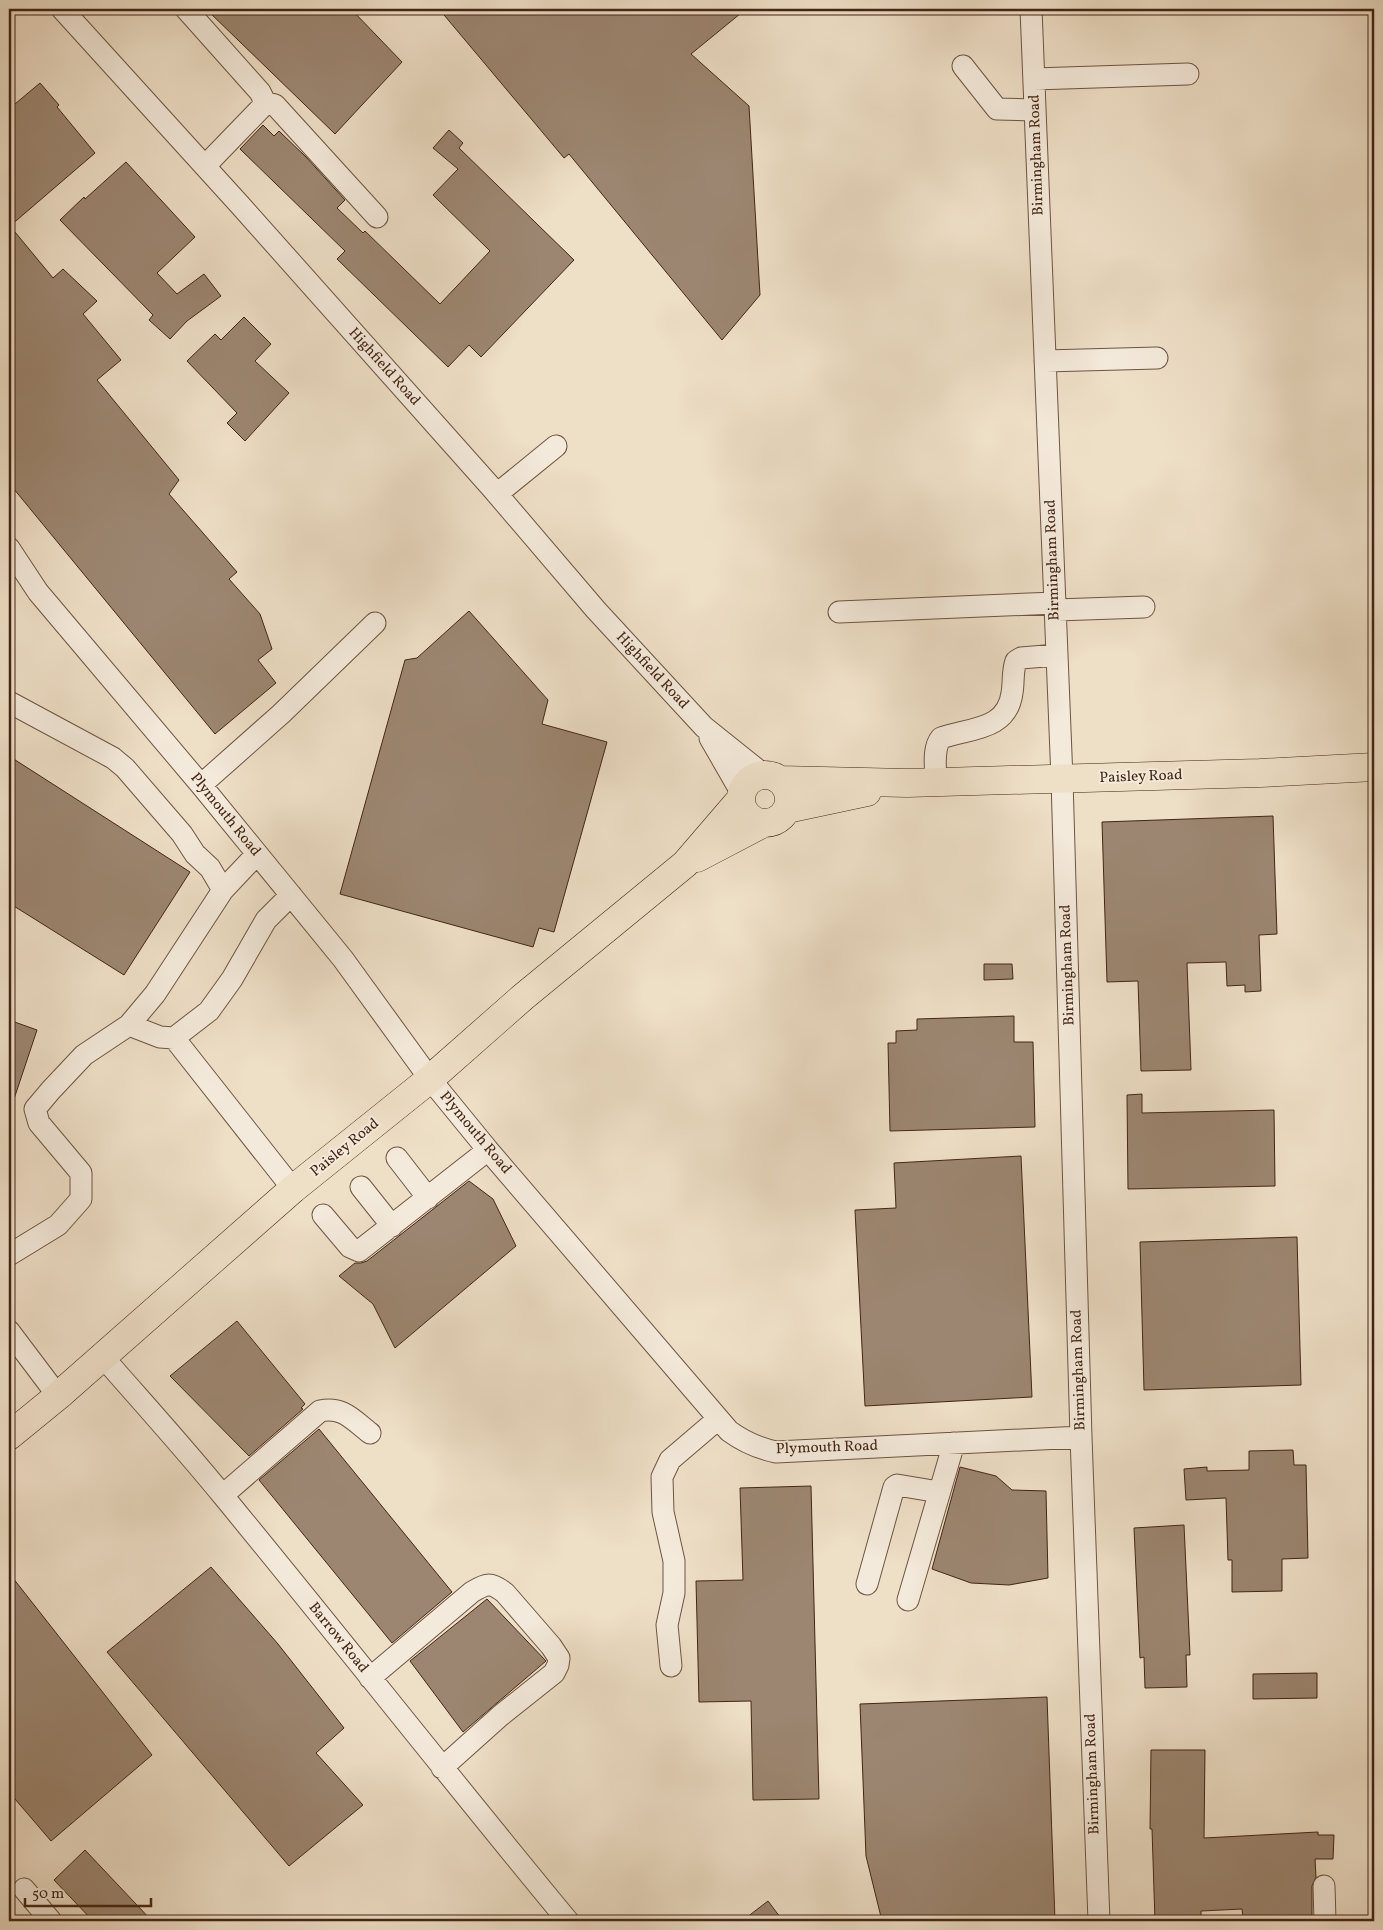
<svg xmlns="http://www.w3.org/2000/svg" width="1383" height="1930" font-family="Vollkorn,serif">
<rect width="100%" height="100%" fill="#eedfc7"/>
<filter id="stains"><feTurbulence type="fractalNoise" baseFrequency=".004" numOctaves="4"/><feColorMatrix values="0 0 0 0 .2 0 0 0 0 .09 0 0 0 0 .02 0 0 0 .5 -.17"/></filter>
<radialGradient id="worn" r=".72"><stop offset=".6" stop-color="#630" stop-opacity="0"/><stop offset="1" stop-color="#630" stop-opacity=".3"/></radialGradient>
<path fill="#9c8671" stroke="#432514" d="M206,9H351L402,62L335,134Z
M439,9H746L691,54L749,106L760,295L722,340L569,154L564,158Z
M40,83L59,105L57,107L95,153L10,226L53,278L63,269L97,301L83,314L121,360L97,380L179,480L169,494L237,572L229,579L260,614L272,649L258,660L276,683L215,734L9,483V109Z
M263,125L274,136L279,131L306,157L345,200L337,208L363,233L365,231L440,304L490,251L433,195L458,169L433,148L449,130L463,143L459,148L574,260L481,357L469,345L448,367L337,259L345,251L240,149Z
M126,162L195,237L157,273L177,294L204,274L221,296L187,321L170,339L149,320L153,315L60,220L84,197L85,199Z
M244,317L271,344L255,361L289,393L245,441L227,423L237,413L187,361L215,334L221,340Z
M469,611L548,700L542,724L607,742L554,932L539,928L533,947L340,894L405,660L417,658Z
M9,756L190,872L124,975L9,903Z
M1273,816L1277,934L1259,935L1261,991L1245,992V985L1227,986L1226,962L1187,963L1191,1070L1141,1071L1138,981L1107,982L1102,822Z
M984,964H1012L1013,979L984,980Z
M1014,1016V1042H1033L1035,1127L890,1131L888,1043H896V1031L917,1030V1019Z
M9,1020L37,1030L11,1108H9Z
M1142,1094V1113L1274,1110L1275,1186L1128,1189L1127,1095Z
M1021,1156L1032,1397L865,1406L855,1210L896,1208L894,1163Z
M469,1181L493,1199L516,1246L395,1348L373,1304L339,1276L355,1263H361L367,1261Z
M1297,1237L1301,1385L1144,1390L1140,1242Z
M237,1321L305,1404L301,1408L303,1409L249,1456L170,1376Z
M319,1429L452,1592L392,1643L259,1480Z
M1293,1450L1294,1465H1306L1308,1558L1282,1559V1591L1232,1592V1560H1228L1226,1498L1186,1500L1184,1469L1207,1467V1471L1249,1470V1451Z
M960,1467L996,1476L1012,1490L1046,1491L1048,1578L1009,1585L971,1583L932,1569Z
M811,1486L819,1799L753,1800L751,1701L699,1702L696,1581L743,1580L740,1488Z
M1184,1525L1190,1655H1186L1187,1687L1145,1688L1144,1657L1140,1658L1134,1528Z
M211,1567L278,1644L344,1728L316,1753L363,1805L289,1866L107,1652Z
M9,1573L152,1755L51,1841L9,1792Z
M487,1599L546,1661L463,1732L410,1661Z
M1317,1673V1698L1253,1699V1674Z
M1047,1697L1055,1921H882L866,1856L860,1704Z
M1151,1750H1205L1204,1838L1318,1832V1835H1334L1333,1859H1315L1316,1877L1312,1886V1921H1253V1917H1243L1242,1909L1201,1911V1921H1155L1152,1829H1150Z
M85,1850L152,1921H93L54,1880Z
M768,1901L783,1921H742Z"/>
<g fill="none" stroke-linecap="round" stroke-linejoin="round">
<g stroke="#6e5441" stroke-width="23">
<path id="minor" d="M62,9L240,205L491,487L596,610L704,727L764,775
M186,9L260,92L265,102L263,106L205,166
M1031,9L1062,779L1081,1437L1099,1921
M963,66L997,109L1035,110
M1034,79L1188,74
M265,102L275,105L377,217
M1045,361L1157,358
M497,494L556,446
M9,548L38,592L201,785L343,959L430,1079L488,1150L729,1431C744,1442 757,1448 776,1452L1081,1437
M1056,610L1144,607
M839,612L1055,603
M9,702L113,758L125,768L182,834L195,854L210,868L223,890
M710,738L741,792
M936,782C936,769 932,749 941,738C969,728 1007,731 1012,693C1014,682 1012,672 1016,661L1021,658L1057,655
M201,785L281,714L375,623
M129,1025L160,1037L174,1038L209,1011L232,979L266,920L291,895
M174,1038L293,1189
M397,1158L428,1198
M361,1187L392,1226
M323,1215L350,1247L359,1251L488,1150
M9,1255L58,1225L81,1199V1173L39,1123L35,1109L51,1090L84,1055L129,1025L155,994L223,890L257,854
M9,1331L58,1396
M103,1357C144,1404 185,1449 224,1497C340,1638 452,1781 568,1921
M223,1495L320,1411C343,1406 353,1420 370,1433
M867,1584L894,1487L897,1485L939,1492
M908,1600L954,1443
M671,1666L667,1625L674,1593V1561L663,1512L662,1477L670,1460L718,1419
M370,1678L472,1592C487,1583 491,1582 505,1593L551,1646L559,1658L558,1665L554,1673L500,1716L442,1768
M1324,1886L1325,1921
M24,1889L51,1921"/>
</g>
<g stroke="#432514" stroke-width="29">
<path id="major" d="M741 799a24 24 0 1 1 48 0a24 24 0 1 1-48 0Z
M780,780L907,783L1260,773L1374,767
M787,809L867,792
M697,858L762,824
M9,1436L58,1396L293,1189L430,1079L523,997L685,864L740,800"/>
</g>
<use href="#minor" stroke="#f4eadb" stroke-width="21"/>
<use href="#major" stroke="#eedfc7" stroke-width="28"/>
</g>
<g text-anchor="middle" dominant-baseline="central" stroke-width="4" stroke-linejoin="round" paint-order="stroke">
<g font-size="15" fill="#432514" stroke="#f4eadb">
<text transform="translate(1037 155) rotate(-92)">Birmingham Road</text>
<text transform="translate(384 367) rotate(48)">Highfield Road</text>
<text transform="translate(1053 560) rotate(-92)">Birmingham Road</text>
<text transform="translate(652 671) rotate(47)">Highfield Road</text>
<text transform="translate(1141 777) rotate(-2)">Paisley Road</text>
<text transform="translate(225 815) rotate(51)">Plymouth Road</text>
<text transform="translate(1068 965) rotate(-92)">Birmingham Road</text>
<text transform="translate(475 1133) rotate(50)">Plymouth Road</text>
<text transform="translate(345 1148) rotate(-39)">Paisley Road</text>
<text transform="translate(1079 1370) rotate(-92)">Birmingham Road</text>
<text transform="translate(827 1448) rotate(-2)">Plymouth Road</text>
<text transform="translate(338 1638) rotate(51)">Barrow Road</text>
<text transform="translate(1093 1774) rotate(-92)">Birmingham Road</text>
</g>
</g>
<rect width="1383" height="1930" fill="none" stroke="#eedfc7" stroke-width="30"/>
<rect x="10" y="10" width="1363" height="1910" fill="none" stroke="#432514" stroke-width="2.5"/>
<rect x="15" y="15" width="1353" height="1900" fill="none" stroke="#432514"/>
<path d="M25 1898v8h126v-8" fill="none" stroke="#432514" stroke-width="2.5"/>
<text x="32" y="1898" font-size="15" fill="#432514" stroke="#f4eadb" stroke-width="4" paint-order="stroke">50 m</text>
<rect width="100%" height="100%" filter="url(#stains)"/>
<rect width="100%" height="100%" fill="url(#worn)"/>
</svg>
